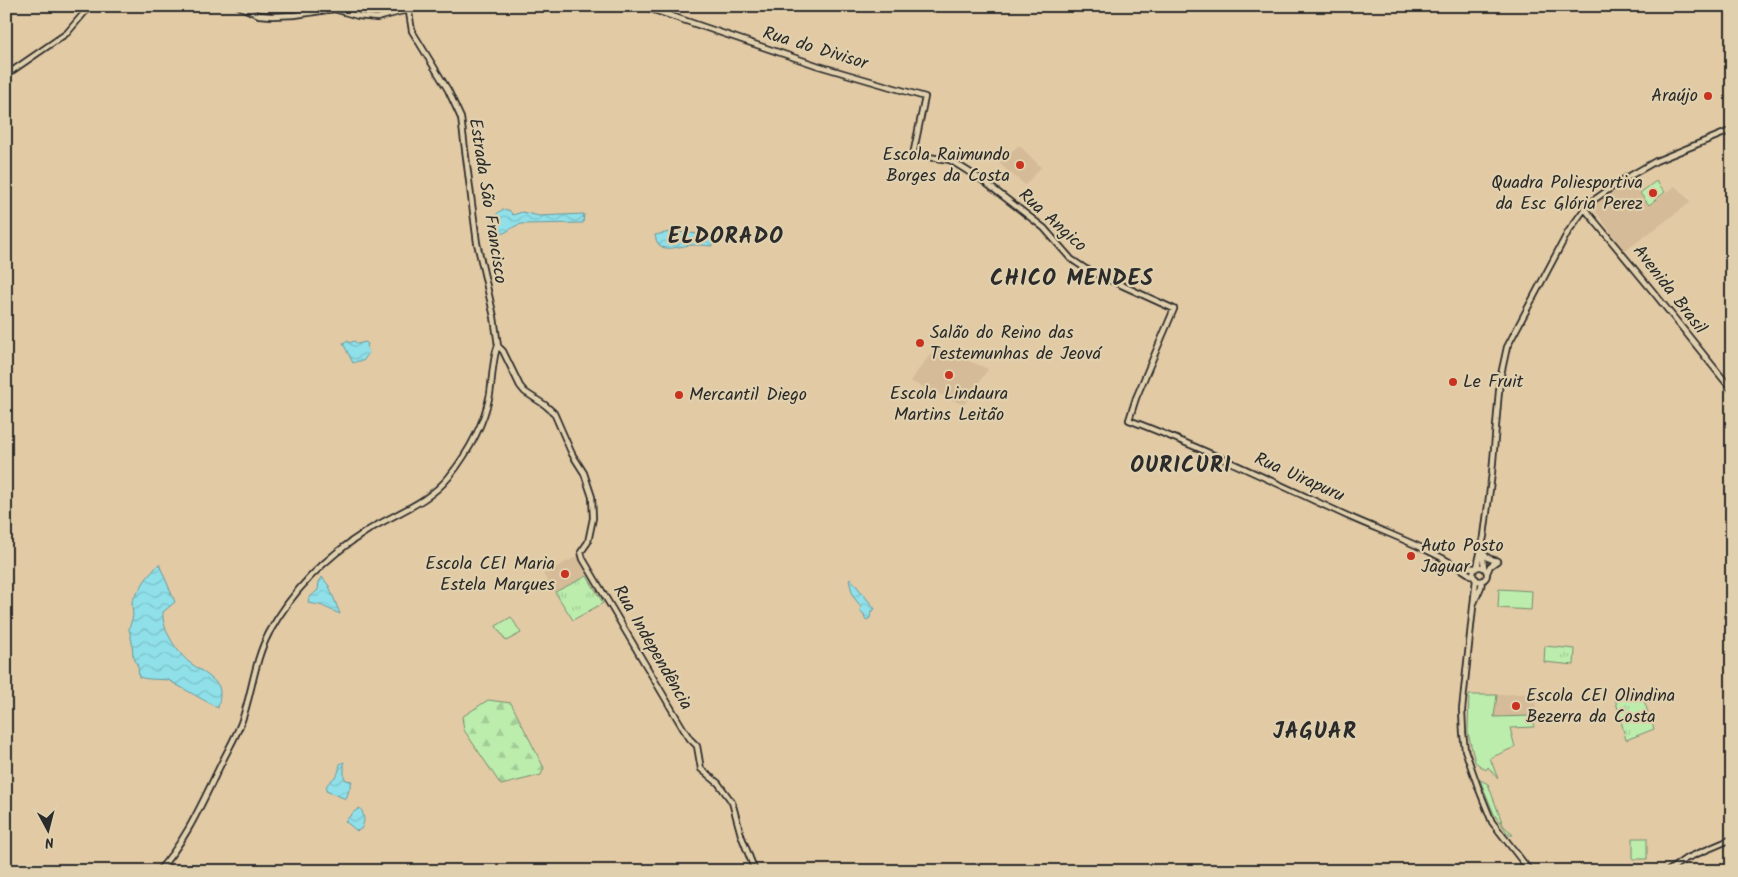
<svg xmlns="http://www.w3.org/2000/svg" width="1738" height="877" font-family="Kalam,sans-serif">
<defs>
<pattern id="forest-firs" width="22" height="20" patternUnits="userSpaceOnUse" patternTransform="scale(1.25)"><rect width="22" height="20" fill="#bcedad"/><path d="M5 1l3.5 6h-7zM16 11l3.5 6h-7z" fill="#a2cb95"/></pattern>
<pattern id="park-tufts" width="24" height="20" patternUnits="userSpaceOnUse" patternTransform="scale(1.25)"><rect width="24" height="20" fill="#bcedad"/><path d="M3 7l-1-3M5 7V3M7 7l1-3M15 17l-1-3M17 17v-4M19 17l1-3" fill="none" stroke="#a2cb95"/></pattern>
<pattern id="water-waves" width="16" height="10" patternUnits="userSpaceOnUse" patternTransform="scale(1.25)"><rect width="16" height="10" fill="#8fe0e9"/><path d="M0 5q4-4 8 0t8 0" fill="none" stroke="#7cc0c8"/></pattern>
</defs>
<rect width="100%" height="100%" fill="#e2caa5"/>
<filter id="ink" filterUnits="userSpaceOnUse"><feTurbulence type="fractalNoise" baseFrequency=".02" numOctaves="2"/><feDisplacementMap in="SourceGraphic" scale="10" xChannelSelector="R" yChannelSelector="G"/><feConvolveMatrix kernelMatrix="1 2 1 2 8 2 1 2 1" color-interpolation-filters="sRGB"/></filter>
<g filter="url(#ink)">
<path fill="#d5bb98" d="M1019,145L1041,167L1025,185L999,163Z
M1629,179L1649,206L1675,186L1691,202L1625,251L1592,207Z
M936,347L988,369L964,405L910,381Z
M578,556L587,575L554,592L543,574Z
M1536,693L1535,716L1494,717L1497,695Z"/>
<path fill="#bcedad" stroke="#748c6c" d="M1656,181L1665,192L1649,205L1640,193Z
M1499,589L1532,591L1531,610L1498,608Z
M511,617L521,633L506,641L496,626Z
M1469,695H1497L1494,717L1535,716L1534,727L1510,728L1515,747L1490,758L1498,779L1488,767L1486,770L1475,762L1468,733Z
M1480,780L1488,784L1503,825L1513,835H1509L1494,814Z
M1633,838H1647V859H1633Z"/>
<path fill="url(#forest-firs)" stroke="#748c6c" d="M488,700L511,703L544,768L541,775L501,785L464,730L462,717Z"/>
<path fill="url(#park-tufts)" stroke="#748c6c" d="M587,576L603,603L573,620L555,592Z
M1545,646L1575,649L1574,665L1544,662Z
M1640,690L1654,729L1626,740L1614,694Z"/>
<path fill="url(#water-waves)" stroke="#67989d" d="M502,210H509L513,215L522,212L539,216L584,214L583,223L521,224C509,227 508,235 495,234C493,221 490,218 502,210Z
M670,232L721,235L722,238L711,246C704,245 697,245 691,245C677,246 658,256 655,235Z
M347,341L350,343L354,341L358,344L365,342L368,344L367,347L369,353L363,361H358L353,363L343,343Z
M159,564L175,602L163,612C161,629 179,656 193,665C199,669 214,679 218,685C222,692 219,701 218,708L168,680C158,679 149,680 139,677L138,667L133,655L132,642L129,629L133,616L132,601L146,579Z
M322,577L329,586L340,614L320,605L308,603L309,598L318,590L319,582Z
M850,578L875,609L871,612L870,618L867,620L865,619L864,614L860,611L861,607L853,596L849,580Z
M344,762V777L346,780L352,781L346,799L326,791C326,783 330,782 335,777C339,774 339,768 340,764Z
M360,808C365,815 365,822 361,829L357,831L345,821L355,811Z"/>
<g fill="none" stroke-linecap="round" stroke-linejoin="round">
<g stroke="#2b2b2b" stroke-width="8">
<path id="secondary" d="M239,6L259,15L272,16L295,15L334,9L358,16L377,18L407,10
M408,6L412,31L448,90L461,118L477,243L494,317L498,346L503,351L520,386L525,392L545,405L554,413L572,454L584,473L592,497L593,518L588,542L581,552L583,559L684,730L690,739L697,746L701,769L718,783L732,802L741,835L755,871
M642,6L819,66L925,97L913,155L950,160L982,180L1044,228L1071,259L1086,269L1174,309L1136,398L1129,420C1205,449 1278,484 1352,518C1393,536 1439,552 1475,578
M6,75L67,33L90,6
M1584,208L1655,294L1732,390
M1482,547L1484,568
M1484,553L1488,558L1497,561
M1456,566L1475,568
M1473 574a7 7 0 1 1 14 0a7 7 0 1 1-14 0Z
M1477,567L1484,536L1492,473L1500,379L1507,347L1568,232L1588,204L1621,181L1656,161L1732,130
M1487,573L1490,566L1497,561
M1476,579L1462,710L1463,733L1465,750L1478,787L1492,822L1530,871
M1474,603L1481,587L1482,581
M158,871C187,840 204,798 223,760C229,748 236,736 241,723C252,694 254,661 269,633C292,591 327,556 367,531C395,513 427,504 449,477C468,453 484,424 490,394C492,382 493,354 498,346
M1668,871L1685,859L1732,839"/>
</g>
<use href="#secondary" stroke="#e1d0ad" stroke-width="4.5"/>
</g>
</g>
<g fill="#c8321e" stroke="#e1d0ad" stroke-width="2">
<circle cx="1708" cy="96" r="5"/>
<circle cx="1020" cy="165" r="5"/>
<circle cx="1653" cy="193" r="5"/>
<circle cx="920" cy="343" r="5"/>
<circle cx="949" cy="375" r="5"/>
<circle cx="1453" cy="382" r="5"/>
<circle cx="679" cy="395" r="5"/>
<circle cx="1411" cy="556" r="5"/>
<circle cx="565" cy="574" r="5"/>
<circle cx="1516" cy="706" r="5"/>
</g>
<g text-anchor="middle" dominant-baseline="central" stroke-width="4.5" stroke-linejoin="round" paint-order="stroke">
<g font-size="18" fill="#2b2b2b" stroke="#e1d0ad">
<text transform="translate(815 49) rotate(17)">Rua do Divisor</text>
<text transform="translate(487 201) rotate(81)">Estrada São Francisco</text>
<text transform="translate(1052 221) rotate(42)">Rua Angico</text>
<text transform="translate(1669 290) rotate(52)">Avenida Brasil</text>
<text transform="translate(1299 478) rotate(24)">Rua Uirapuru</text>
<text transform="translate(652 648) rotate(60)">Rua Independência</text>
</g>
<g font-size="18" fill="#2b2b2b" stroke="#e1d0ad" text-anchor="start">
<text x="1698" y="96" text-anchor="end">Araújo</text>
<text x="1010" y="155" text-anchor="end">Escola Raimundo<tspan x="1010" dy="21">Borges da Costa</tspan></text>
<text x="1643" y="183" text-anchor="end">Quadra Poliesportiva<tspan x="1643" dy="21">da Esc Glória Perez</tspan></text>
<text x="930" y="333">Salão do Reino das<tspan x="930" dy="21">Testemunhas de Jeová</tspan></text>
<text x="1463" y="382">Le Fruit</text>
<text x="949" y="394" text-anchor="middle">Escola Lindaura<tspan x="949" dy="21">Martins Leitão</tspan></text>
<text x="689" y="395">Mercantil Diego</text>
<text x="1421" y="546">Auto Posto<tspan x="1421" dy="21">Jaguar</tspan></text>
<text x="555" y="564" text-anchor="end">Escola CEI Maria<tspan x="555" dy="21">Estela Marques</tspan></text>
<text x="1526" y="696">Escola CEI Olindina<tspan x="1526" dy="21">Bezerra da Costa</tspan></text>
</g>
<g font-size="22" font-weight="bold" letter-spacing="1" fill="#2b2b2b" stroke="#e1d0ad">
<text x="726" y="237">ELDORADO</text>
<text x="1072" y="279">CHICO MENDES</text>
<text x="1181" y="466">OURICURI</text>
<text x="1315" y="732">JAGUAR</text>
</g>
</g>
<rect width="1738" height="877" fill="none" stroke="#e1d0ad" stroke-width="25"/>
<rect x="12" y="12" width="1713" height="852" fill="none" stroke="#2b2b2b" stroke-width="2" filter="url(#ink)"/>
<g transform="translate(48 830) rotate(173)" stroke="#e1d0ad" stroke-width="4" paint-order="stroke">
<path d="M0-4L9 19L0 12L-9 19Z" fill="#2b2b2b"/>
<text y="-8" font-size="14" font-weight="bold" text-anchor="middle" fill="#2b2b2b">N</text>
</g>
</svg>
